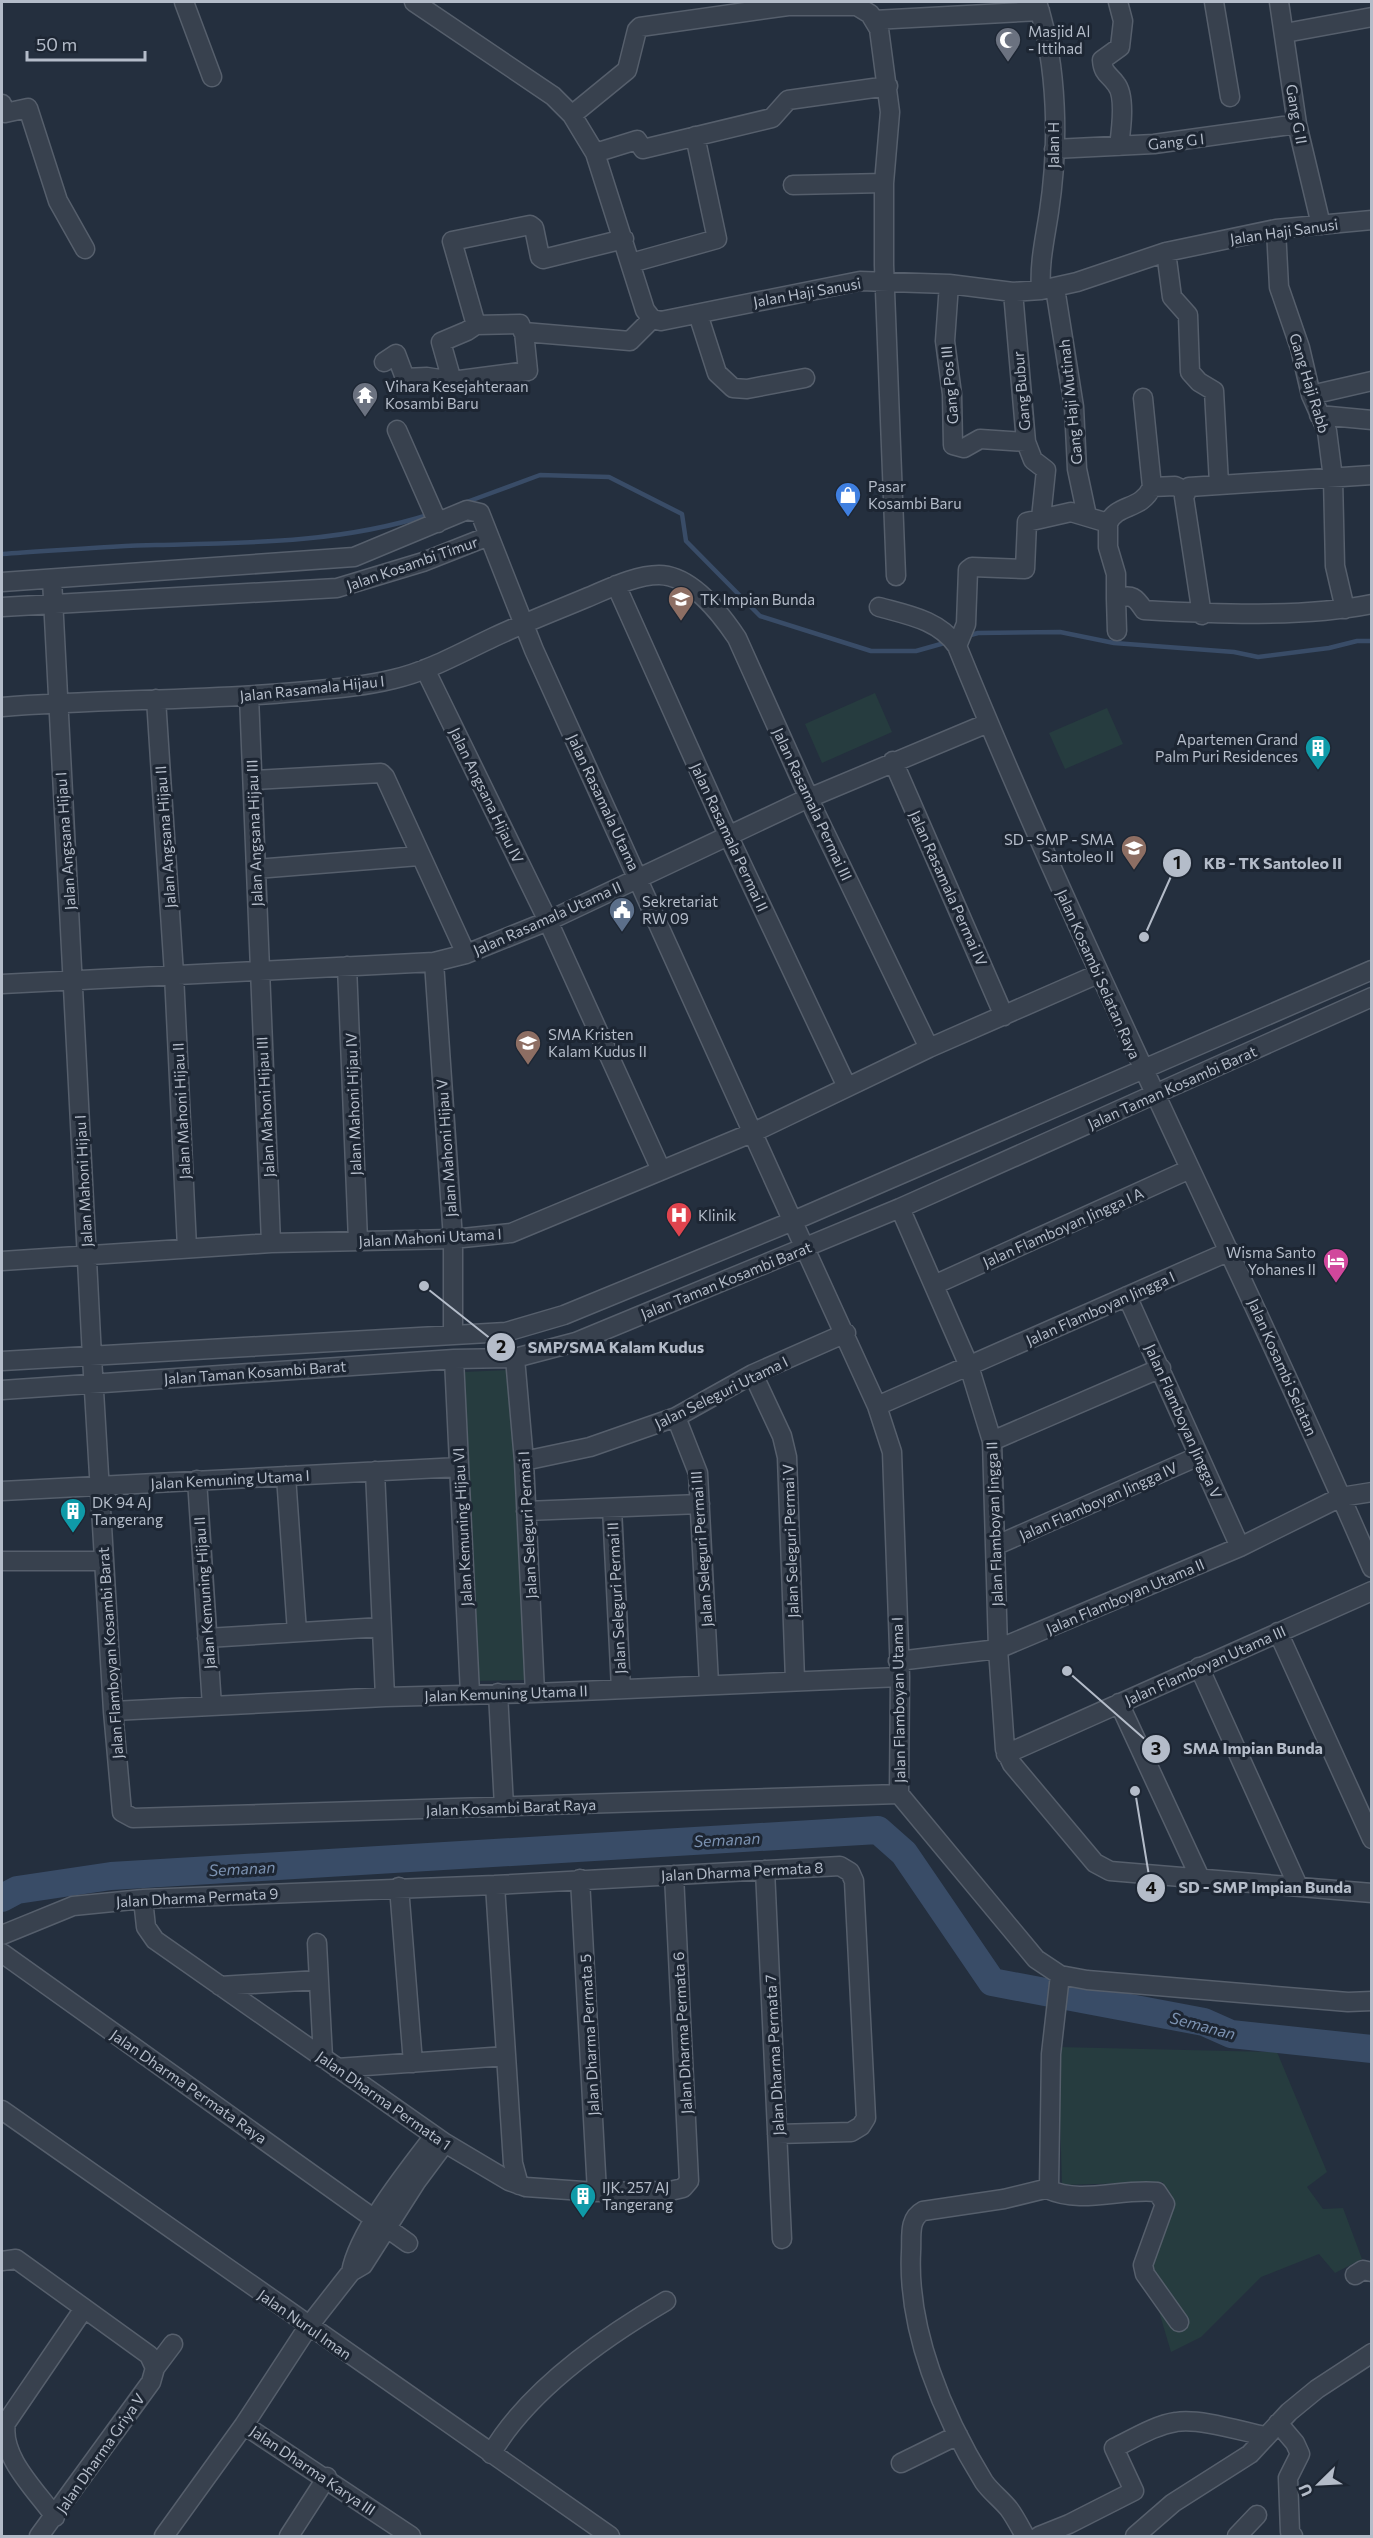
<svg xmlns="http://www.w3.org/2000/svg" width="1373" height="2538" font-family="Commissioner,sans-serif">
<rect width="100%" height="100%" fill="#242f3e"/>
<path fill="#263c3f" d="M875,693L892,732L822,763L805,724Z
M1107,708L1123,744L1065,769L1049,733Z
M509,1370L526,1680L478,1681L463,1372Z
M1058,2047L1277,2052L1327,2172L1307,2187L1323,2209L1343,2208L1362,2259L1335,2273L1319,2254L1261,2277L1201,2337L1171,2352L1145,2264L1164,2237L1163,2182L1062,2185Z"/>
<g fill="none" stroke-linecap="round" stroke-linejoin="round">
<path stroke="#394c67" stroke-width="4.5" d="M464,503L540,475L609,477L682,514L686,541L760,616L871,651H916L948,642
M2,554C53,551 105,546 156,545C249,543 341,543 431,514
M967,636L978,633L1060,632L1114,643L1234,652L1258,657L1329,648L1357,641H1372"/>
<path stroke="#394c67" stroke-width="28" d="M2,1898L17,1890L111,1876L878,1830L904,1853L992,1982L1204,2022L1231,2034L1372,2049"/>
<g stroke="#565f6c" stroke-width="21">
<path id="minor" d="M184,2L212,77
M414,2L553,96L572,115L595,153L645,310L652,319L661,321L860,281L949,284L1013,292L1041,290L1077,282L1166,252L1276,229L1372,220
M1037,2C1058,67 1059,145 1049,212C1045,239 1039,263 1041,290
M1118,2L1123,21L1120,47L1102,60C1103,74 1109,74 1116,84C1126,96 1121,131 1119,146
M1214,2L1230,97
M1279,2L1297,124L1321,225
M874,20L1040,11
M1285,33L1372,17
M2,104L5,113L28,108L58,201L85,249
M572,115L627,70L637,30L640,27L788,6H857L870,14L879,29L890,112L884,183V265L896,576
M1054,149L1154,144L1297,124
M595,153L637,140L643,149L772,118L788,100L888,86
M793,185L884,183
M1276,229L1279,287L1300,348L1311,395L1327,431L1333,478L1335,566L1345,609
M1166,252L1172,297L1188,315L1190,372L1199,382L1214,391L1219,484
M631,263L717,239L695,136
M949,284L945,341L952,394L953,445L964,448L980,439L1026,442
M1055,288L1074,407L1077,469L1087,516
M1013,292L1026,442L1033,460L1046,470L1041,518
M698,314L717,373L733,388L747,389L805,378
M476,325L520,324L523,332
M384,362L396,354L405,378L427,377L452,381L528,371L524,332L630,341L652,319
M452,381L441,342L467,331L476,325L452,241L530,225L534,228L540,257L543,259L624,239
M1311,395L1372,381
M1143,398L1152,487
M1319,415L1372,420
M397,430L438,523
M1108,523C1118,503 1141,511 1152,487L1175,486L1186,491
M52,579L92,1357L113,1711L122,1812L133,1818L899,1794
M2,582L354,557L467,510L480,513L534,650L803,1244L877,1406L892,1452L900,1677L899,1794L1036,1959L1060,1975L1087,1980L1348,2002L1372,2001
M616,585L728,835L847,1087
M1116,599L1117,631
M2,607L337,588L423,562L489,536
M879,607C908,615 939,620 957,646C1084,959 1238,1258 1372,1568
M1202,615L1184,497L1189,487L1372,475
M957,646L966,624L968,570L972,567L1025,569L1027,522L1071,512L1108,523V547L1116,574V599C1132,593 1136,598 1144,610C1215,614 1302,618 1372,604
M425,669L548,921L661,1170
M249,696L271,1243
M156,699L174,974L187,1248
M2,707C99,699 198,701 296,692C329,689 362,687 394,679C429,671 462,652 494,637C524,623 555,611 586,598C608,589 635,575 659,575C691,575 721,614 737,638L816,814L929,1048
M893,761L1004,1016
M253,780L381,773L385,777L466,954
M256,869L419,856
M434,962L453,1239V1333
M347,966L358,1241
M2,984L434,962L466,954L548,921L802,801L988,723
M900,1208L969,1366L992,1441L998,1649L1005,1749L1012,1764L1095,1863L1110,1871L1372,1893
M2,1261L271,1243L453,1239L511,1233L754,1132L929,1048L1098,974
M934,1285L1190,1169
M1127,1296L1240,1547
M515,1358L524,1461L535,1693
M454,1359L470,1694
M2,1361L506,1332L564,1315L793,1221L1372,970
M753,1374L782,1436L787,1457L795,1680
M2,1390L454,1359L515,1358L576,1342L900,1208L1372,997
M877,1406L1230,1251
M676,1417L698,1473L709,1684
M992,1441L1161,1368
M524,1461L590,1447L676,1417L753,1374L846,1333
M375,1471L385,1697
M286,1476L297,1632
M197,1480L212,1706
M2,1491L459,1467
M612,1508L621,1689
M526,1511L700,1504
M997,1545L1199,1456
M2,1561H104
M1278,1632L1372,1839
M207,1638L381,1627
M898,1661L998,1649L1240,1547L1341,1497L1372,1492
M1199,1667L1298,1886
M498,1693L504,1807
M1119,1703L1201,1880
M113,1711L385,1697L535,1693L900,1677
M1006,1754L1372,1591
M765,1870L782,2239
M580,1879L597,2192
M495,1885L513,2163L519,2185
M399,1887L413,2063
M143,1899L146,1927L155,1940L445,2143L509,2181L526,2187L597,2192L670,2191L683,2188L689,2181L674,1875
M2,1935L73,1906L143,1899L495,1885L840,1866L850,1872L854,1881L866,2118L861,2126L851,2132L777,2134
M317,1943L323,2058
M2,1953L408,2243
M220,1986L318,1980
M337,2068L506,2056
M2,2110L610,2536
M1047,2189C1082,2205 1120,2188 1157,2192L1165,2204L1143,2265L1145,2274L1179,2322
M2,2261L16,2259L149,2355L155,2368L151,2382L39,2536
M351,2272C358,2232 408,2170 434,2136
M1355,2275L1363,2270L1372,2272
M155,2368L173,2344
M1278,2423L1295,2443L1300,2454L1288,2478L1290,2532L1293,2536
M244,2425L411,2536
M491,2454C528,2390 603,2338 666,2301
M901,2463L958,2435
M55,2517C36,2490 0,2457 6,2423L83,2310
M164,2536L244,2425L308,2327L351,2272L363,2265L416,2182L445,2143
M289,2536L327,2477
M1025,2536C1020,2527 1015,2517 1009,2509C1001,2499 991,2492 984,2482C943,2416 907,2330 911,2252C912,2237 908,2219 923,2211L1004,2199L1049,2188L1051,2054L1060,1975
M1039,2536L1069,2524L1134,2491L1114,2448C1133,2439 1155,2425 1176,2422C1199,2418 1241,2431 1265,2436
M1135,2536L1173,2503L1250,2454L1289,2412L1317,2389L1372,2353
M1237,2536L1257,2515"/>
</g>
<use href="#minor" stroke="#38414e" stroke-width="18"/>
</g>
<defs>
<g id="mosque-pin" transform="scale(1.35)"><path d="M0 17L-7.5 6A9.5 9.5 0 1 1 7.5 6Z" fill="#6b7280" stroke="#1d2633"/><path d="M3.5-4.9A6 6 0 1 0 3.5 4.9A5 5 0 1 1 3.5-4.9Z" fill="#fff"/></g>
<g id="temple-pin" transform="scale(1.35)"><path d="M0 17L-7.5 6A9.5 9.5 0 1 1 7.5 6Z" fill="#6b7280" stroke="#1d2633"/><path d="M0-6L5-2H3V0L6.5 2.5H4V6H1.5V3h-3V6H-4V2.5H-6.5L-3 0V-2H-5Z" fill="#fff"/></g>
<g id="shop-pin" transform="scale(1.35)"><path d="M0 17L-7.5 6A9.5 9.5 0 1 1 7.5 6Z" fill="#3f7fe0" stroke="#1d2633"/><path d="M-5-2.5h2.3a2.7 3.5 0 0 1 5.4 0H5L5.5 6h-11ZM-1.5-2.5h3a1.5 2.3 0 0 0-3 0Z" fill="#fff"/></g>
<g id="school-pin" transform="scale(1.35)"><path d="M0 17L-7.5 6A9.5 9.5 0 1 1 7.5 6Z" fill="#8d6e63" stroke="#1d2633"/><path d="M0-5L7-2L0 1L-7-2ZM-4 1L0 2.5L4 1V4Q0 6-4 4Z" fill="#fff"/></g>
<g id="building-pin" transform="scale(1.35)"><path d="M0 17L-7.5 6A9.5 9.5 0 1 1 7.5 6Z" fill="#0f9aa8" stroke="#1d2633"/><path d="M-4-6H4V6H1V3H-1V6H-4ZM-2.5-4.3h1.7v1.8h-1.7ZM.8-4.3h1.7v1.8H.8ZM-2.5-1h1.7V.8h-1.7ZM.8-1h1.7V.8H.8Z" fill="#fff"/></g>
<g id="civic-pin" transform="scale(1.35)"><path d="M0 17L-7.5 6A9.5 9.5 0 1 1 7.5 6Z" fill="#5c6f8a" stroke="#1d2633"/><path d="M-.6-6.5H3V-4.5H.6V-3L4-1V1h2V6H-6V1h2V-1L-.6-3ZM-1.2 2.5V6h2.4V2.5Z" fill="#fff"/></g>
<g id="hospital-pin" transform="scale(1.35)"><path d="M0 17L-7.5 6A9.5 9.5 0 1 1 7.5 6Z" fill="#e0444e" stroke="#1d2633"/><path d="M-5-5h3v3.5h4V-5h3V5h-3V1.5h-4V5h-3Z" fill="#fff"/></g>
<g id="hotel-pin" transform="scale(1.35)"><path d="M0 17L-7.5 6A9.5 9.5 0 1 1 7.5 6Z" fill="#d1479c" stroke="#1d2633"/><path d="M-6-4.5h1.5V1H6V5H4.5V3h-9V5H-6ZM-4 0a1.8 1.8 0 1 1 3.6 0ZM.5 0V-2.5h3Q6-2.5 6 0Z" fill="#fff"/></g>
</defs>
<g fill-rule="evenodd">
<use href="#mosque-pin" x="1008" y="40"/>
<use href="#temple-pin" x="365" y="395"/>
<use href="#shop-pin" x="848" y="495"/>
<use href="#school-pin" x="681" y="599"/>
<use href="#building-pin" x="1318" y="748"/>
<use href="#school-pin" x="1134" y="848"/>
<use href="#civic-pin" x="622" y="910"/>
<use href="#school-pin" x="528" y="1043"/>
<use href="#hospital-pin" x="679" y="1215"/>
<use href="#hotel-pin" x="1336" y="1261"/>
<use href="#building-pin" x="73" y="1511"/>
<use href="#building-pin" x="583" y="2196"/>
</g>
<g text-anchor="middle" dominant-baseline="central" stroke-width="6" stroke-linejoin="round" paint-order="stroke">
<g font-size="15" fill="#b4bcc9" stroke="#1d2633" text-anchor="start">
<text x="1028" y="31">Masjid Al<tspan x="1028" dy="17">- Ittihad</tspan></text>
<text x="385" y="386">Vihara Kesejahteraan<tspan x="385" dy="17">Kosambi Baru</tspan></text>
<text x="868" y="486">Pasar<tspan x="868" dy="17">Kosambi Baru</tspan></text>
<text x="700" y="599">TK Impian Bunda</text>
<text x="1298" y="739" text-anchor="end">Apartemen Grand<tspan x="1298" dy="17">Palm Puri Residences</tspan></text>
<text x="1114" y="839" text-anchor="end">SD - SMP - SMA<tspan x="1114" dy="17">Santoleo II</tspan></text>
<text x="642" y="901">Sekretariat<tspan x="642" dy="17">RW 09</tspan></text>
<text x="548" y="1034">SMA Kristen<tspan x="548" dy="17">Kalam Kudus II</tspan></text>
<text x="698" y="1215">Klinik</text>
<text x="1316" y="1252" text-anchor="end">Wisma Santo<tspan x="1316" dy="17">Yohanes II</tspan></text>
<text x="92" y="1502">DK 94 AJ<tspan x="92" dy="17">Tangerang</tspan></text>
<text x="602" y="2187">IJK. 257 AJ<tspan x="602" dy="17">Tangerang</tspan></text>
</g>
<g font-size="15" fill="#b4bcc9" stroke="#1d2633">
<text transform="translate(1297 114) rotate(80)">Gang G II</text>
<text transform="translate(1176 141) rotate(-6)">Gang G I</text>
<text transform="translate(1053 145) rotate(-90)">Jalan H</text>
<text transform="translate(1284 231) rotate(-8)">Jalan Haji Sanusi</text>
<text transform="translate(807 292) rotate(-10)">Jalan Haji Sanusi</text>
<text transform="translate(1310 383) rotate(73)">Gang Haji Rabb</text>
<text transform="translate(949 385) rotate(-95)">Gang Pos III</text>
<text transform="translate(1021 391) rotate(-95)">Gang Bubur</text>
<text transform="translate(1070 402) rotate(-96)">Gang Haji Mutinah</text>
<text transform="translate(412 563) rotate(-19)">Jalan Kosambi Timur</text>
<text transform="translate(312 688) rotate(-6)">Jalan Rasamala Hijau I</text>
<text transform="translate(487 795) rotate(64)">Jalan Angsana Hijau IV</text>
<text transform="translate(604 802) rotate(65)">Jalan Rasamala Utama</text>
<text transform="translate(813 804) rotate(65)">Jalan Rasamala Permai III</text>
<text transform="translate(254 833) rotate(-92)">Jalan Angsana Hijau III</text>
<text transform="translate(165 837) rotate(-94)">Jalan Angsana Hijau II</text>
<text transform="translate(730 837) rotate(65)">Jalan Rasamala Permai II</text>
<text transform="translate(65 841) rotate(-94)">Jalan Angsana Hijau I</text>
<text transform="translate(949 888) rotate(66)">Jalan Rasamala Permai IV</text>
<text transform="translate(547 918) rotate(-24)">Jalan Rasamala Utama II</text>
<text transform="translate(1099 974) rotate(66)">Jalan Kosambi Selatan Raya</text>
<text transform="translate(1172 1087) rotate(-24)">Jalan Taman Kosambi Barat</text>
<text transform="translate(353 1104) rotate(-92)">Jalan Mahoni Hijau IV</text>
<text transform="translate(265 1107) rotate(-93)">Jalan Mahoni Hijau III</text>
<text transform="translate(181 1111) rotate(-93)">Jalan Mahoni Hijau II</text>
<text transform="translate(446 1148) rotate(-94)">Jalan Mahoni Hijau V</text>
<text transform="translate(83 1181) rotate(-93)">Jalan Mahoni Hijau I</text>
<text transform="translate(1063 1227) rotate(-24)">Jalan Flamboyan Jingga I A</text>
<text transform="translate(430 1237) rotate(-3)">Jalan Mahoni Utama I</text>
<text transform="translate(726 1280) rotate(-22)">Jalan Taman Kosambi Barat</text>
<text transform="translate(1100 1308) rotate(-24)">Jalan Flamboyan Jingga I</text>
<text transform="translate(1283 1367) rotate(66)">Jalan Kosambi Selatan</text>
<text transform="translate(255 1372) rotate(-4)">Jalan Taman Kosambi Barat</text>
<text transform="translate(721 1392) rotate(-26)">Jalan Seleguri Utama I</text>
<text transform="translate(1184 1421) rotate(66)">Jalan Flamboyan Jingga V</text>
<text transform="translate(230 1479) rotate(-3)">Jalan Kemuning Utama I</text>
<text transform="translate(1098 1501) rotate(-24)">Jalan Flamboyan Jingga IV</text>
<text transform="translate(994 1524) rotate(-92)">Jalan Flamboyan Jingga II</text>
<text transform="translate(527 1525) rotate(-93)">Jalan Seleguri Permai I</text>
<text transform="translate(462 1527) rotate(-93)">Jalan Kemuning Hijau VI</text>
<text transform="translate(790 1541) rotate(-92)">Jalan Seleguri Permai V</text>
<text transform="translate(701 1549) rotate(-94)">Jalan Seleguri Permai III</text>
<text transform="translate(204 1593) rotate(-94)">Jalan Kemuning Hijau II</text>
<text transform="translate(1125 1596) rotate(-23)">Jalan Flamboyan Utama II</text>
<text transform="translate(616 1598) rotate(-93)">Jalan Seleguri Permai II</text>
<text transform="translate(110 1653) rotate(-94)">Jalan Flamboyan Kosambi Barat</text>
<text transform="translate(1205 1665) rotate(-24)">Jalan Flamboyan Utama III</text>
<text transform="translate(506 1693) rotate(-2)">Jalan Kemuning Utama II</text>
<text transform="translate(898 1700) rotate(-91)">Jalan Flamboyan Utama I</text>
<text transform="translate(511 1807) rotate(-2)">Jalan Kosambi Barat Raya</text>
<text transform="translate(742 1871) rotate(-3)">Jalan Dharma Permata 8</text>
<text transform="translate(197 1897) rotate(-3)">Jalan Dharma Permata 9</text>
<text transform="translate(682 2033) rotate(-93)">Jalan Dharma Permata 6</text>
<text transform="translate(589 2035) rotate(-93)">Jalan Dharma Permata 5</text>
<text transform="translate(774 2055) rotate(-93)">Jalan Dharma Permata 7</text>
<text transform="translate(189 2086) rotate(35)">Jalan Dharma Permata Raya</text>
<text transform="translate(384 2100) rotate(35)">Jalan Dharma Permata 1</text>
<text transform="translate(305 2324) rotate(35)">Jalan Nurul Iman</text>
<text transform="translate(100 2453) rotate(-55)">Jalan Dharma Griya V</text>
<text transform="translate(313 2470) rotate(34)">Jalan Dharma Karya III</text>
</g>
<g font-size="16" font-style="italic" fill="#7c92b1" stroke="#1d2633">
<text transform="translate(727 1839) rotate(-3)">Semanan</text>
<text transform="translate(242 1868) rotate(-3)">Semanan</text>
<text transform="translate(1203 2025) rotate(15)">Semanan</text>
</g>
</g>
<path fill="none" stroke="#b4bcc9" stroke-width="2" d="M1144 937L1177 863M424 1286L501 1347M1067 1671L1156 1749M1135 1791L1151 1888"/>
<g fill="#b4bcc9" stroke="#1d2633" stroke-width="2">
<circle cx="1144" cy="937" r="6"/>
<circle cx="424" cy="1286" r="6"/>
<circle cx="1067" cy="1671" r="6"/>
<circle cx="1135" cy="1791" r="6"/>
<circle cx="1177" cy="863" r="15"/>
<circle cx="501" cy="1347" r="15"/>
<circle cx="1156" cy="1749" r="15"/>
<circle cx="1151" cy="1888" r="15"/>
</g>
<g font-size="18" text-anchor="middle" font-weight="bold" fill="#111">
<text x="1177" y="869">1</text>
<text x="501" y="1353">2</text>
<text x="1156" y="1755">3</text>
<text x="1151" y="1894">4</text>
</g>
<g font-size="16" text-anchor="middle" font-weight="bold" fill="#b4bcc9" stroke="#1d2633" stroke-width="6" stroke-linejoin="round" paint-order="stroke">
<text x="1273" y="869">KB - TK Santoleo II</text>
<text x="616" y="1353">SMP/SMA Kalam Kudus</text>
<text x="1253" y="1754">SMA Impian Bunda</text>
<text x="1265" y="1893">SD - SMP Impian Bunda</text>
</g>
<rect width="1373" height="2538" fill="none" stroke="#b4bcc9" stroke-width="6"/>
<g transform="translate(1319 2484) rotate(246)" stroke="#1d2633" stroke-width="4.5" paint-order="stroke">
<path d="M0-4.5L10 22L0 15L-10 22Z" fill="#b4bcc9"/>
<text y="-9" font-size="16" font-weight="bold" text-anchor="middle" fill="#b4bcc9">U</text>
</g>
<path d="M27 51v9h118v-9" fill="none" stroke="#b4bcc9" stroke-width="3"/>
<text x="36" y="51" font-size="18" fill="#b4bcc9" stroke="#1d2633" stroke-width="4.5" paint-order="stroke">50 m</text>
</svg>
